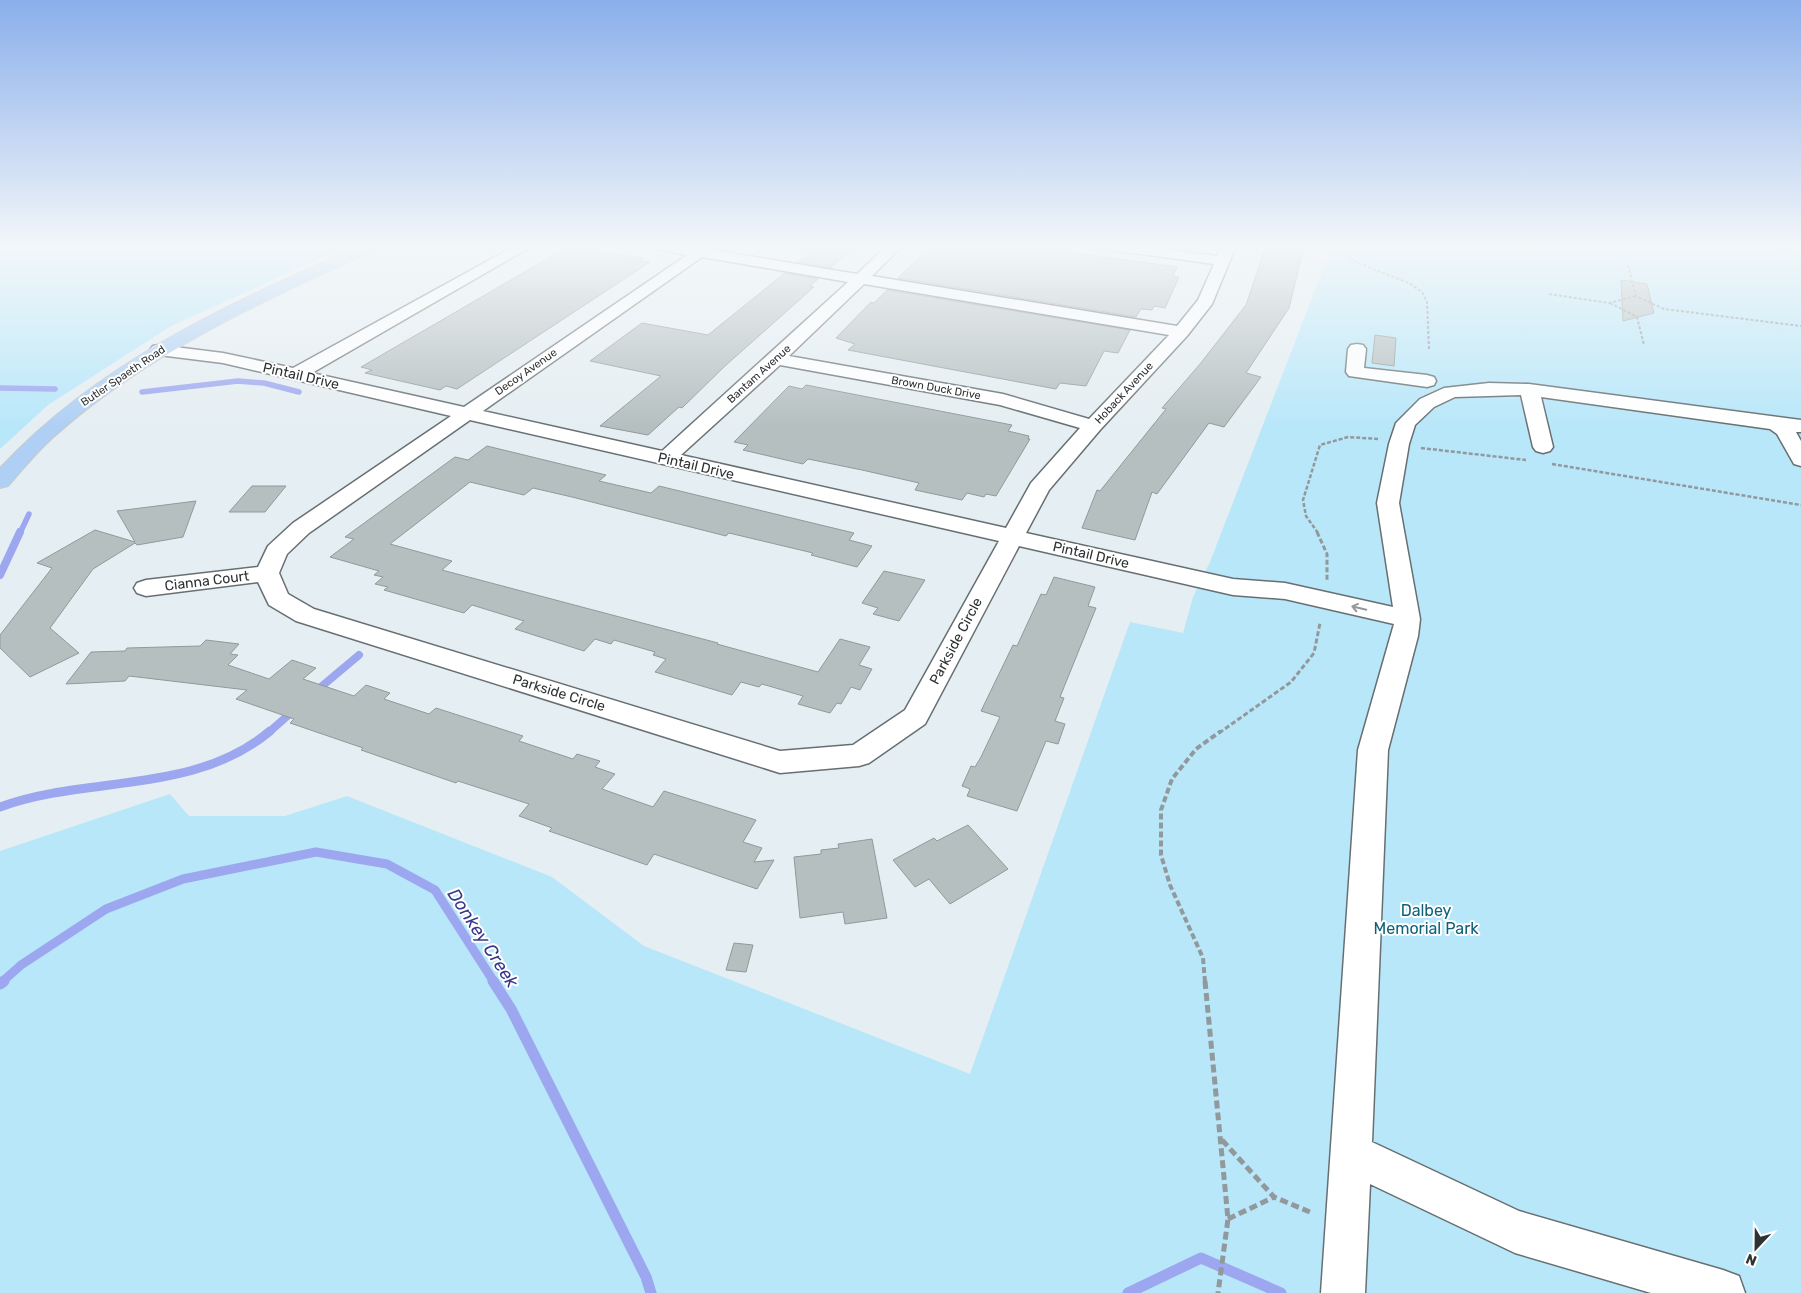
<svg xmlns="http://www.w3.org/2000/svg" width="1801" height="1293" font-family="Rubik,sans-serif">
<rect width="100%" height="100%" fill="#e5eef2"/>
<path fill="#b8e7f9" d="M0,246H348L171,326L48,405L0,449Z
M1332,246H1801V1293H0V851L170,794L189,816H285L347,796L552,877L644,946L970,1074L1130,622L1183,633L1193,597L1210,562Z"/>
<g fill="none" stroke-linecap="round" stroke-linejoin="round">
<path stroke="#9da7f0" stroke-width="5.5" d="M0,388L55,389
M142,392L238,381L264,383L299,392
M20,533L29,514"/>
<path stroke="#9da7f0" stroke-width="8" d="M0,575L20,532
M315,692L359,655
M268,733L293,711"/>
<path stroke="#9da7f0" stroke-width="9" d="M0,807C87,775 194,795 270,731
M2,982L21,965L106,909L183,879L316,852L387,864L435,890L494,982"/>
<path stroke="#9da7f0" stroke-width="11" d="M493,981L511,1009L646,1277L651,1293
M0,984L4,981
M1128,1293L1201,1258L1281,1293"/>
</g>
<path fill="#b5bfbf" stroke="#909a9a" d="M819,246H855L831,268L798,262Z
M931,246H1026L1177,267L1173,276L1179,277L1165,308L1154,306L1152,310L1141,309L1136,317L898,278Z
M1266,246H1304L1289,308L1246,373L1261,377L1224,427L1209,423L1157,494L1152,492L1135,540L1082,528L1097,490L1100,491L1166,409L1162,408L1200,364L1246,305Z
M566,248L643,258L640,261L650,262L457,389L446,386L440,390L365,373L372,370L361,367Z
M785,273L818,279L810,286L814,287L725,366L682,408L679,407L648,435L600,426L661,376L590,361L642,323L708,335Z
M1621,280L1647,284L1654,313L1623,321Z
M887,290L1130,330L1118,353L1104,351L1086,386L1060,383L1056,389L848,350L855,344L836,338L871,302L874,303Z
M1375,335L1396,338L1394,366L1372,363Z
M806,385L1012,425L1008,431L1029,436L1028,439H1030L996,496L986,494L984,497L967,493L962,500L915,490L919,483L862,470L808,459L803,464L743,450L748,445L734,442L789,386L802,389Z
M487,446L606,475L599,481L651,493L659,486L854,533L849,540L872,546L857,567L811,555L813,553L729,533L726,536L572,497L533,488L524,495L470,482L390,544L452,561L442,570L718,643L717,644L818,672L840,639L870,647L859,665L872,669L860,690L851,687L841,704L837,703L830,713L798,704L803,696L762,684L759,687L741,682L732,695L655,672L666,659L653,655L655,652L614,640L611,644L595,639L584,651L515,629L524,621L472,605L464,613L384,590L388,587L375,584L383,577L374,575L379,571L330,557L354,539L345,537L455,457L468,460Z
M252,486H286L265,512H229Z
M196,501L183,537L137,545L135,543L93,569L50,628L79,653L30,677L0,648V635L52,568L37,563L95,530L135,542L117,511Z
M884,571L925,580L899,621L873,614L878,608L862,603Z
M1054,577L1095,587L1088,606L1096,608L1060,697L1064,698L1055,721L1065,724L1058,744L1046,741L1017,811L967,796L970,789L962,786L971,766L975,767L981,757L1000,717L981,711L1013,645L1017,646L1041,594L1046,595Z
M206,640L239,644L230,654L238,655L228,665L269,679L292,660L316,668L303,679L354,696L366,685L390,693L384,699L429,714L436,708L523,736L519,741L573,759L577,754L600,761L595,767L615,774L602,789L653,807L664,791L756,820L743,842L762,848L754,862L774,860L757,889L654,854L647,865L549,831L552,828L519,816L529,804L458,781L456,783L361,750L363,748L290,723L294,719L236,699L247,690L129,676L125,681L66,684L91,652L125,651L127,648L200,646Z
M968,825L1008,869L950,904L929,879L915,887L893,860L934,838L937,841Z
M872,839L887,918L845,924L843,912L800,918L794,857L821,854V850L839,848L838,844Z
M734,943L753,945L746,972L726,970Z"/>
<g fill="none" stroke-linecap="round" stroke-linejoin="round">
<g stroke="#676f72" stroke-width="3">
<path id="minor" d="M515,246H532L312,373L464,407L687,255L656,249L654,246L697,247L716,246L713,250L857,274L887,246H902L872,276L1177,326L1198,300L1214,264L1112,250L1107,249L1105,246H1142L1217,256L1222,246H1236L1212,304L1187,336L1100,430L1049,490L1026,533L1233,579L1285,583L1393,607L1377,503L1389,444L1396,423L1420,399L1444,388L1489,383L1529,384L1801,420V432H1796L1801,441V466L1794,464L1777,434L1770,429L1541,397L1553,447L1550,451L1543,453L1536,451L1533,447L1521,395L1455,397L1434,407L1415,425L1409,444L1399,503L1420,619L1418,636L1388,750L1372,1142L1519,1211L1723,1270L1739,1276L1745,1293H1651L1515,1253L1370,1184L1365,1293H1321L1358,750L1394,624L1285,599L1233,595L1019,546L925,724L869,763L859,766L780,773L296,621L269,605L258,582L146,596L137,593L134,588L137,583L146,580L258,567L268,546L293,523L451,416L223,363L159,355L153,354L150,350L153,346L159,345L223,353L293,368ZM702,257L848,282L662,451L483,411ZM864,284L1169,335L1089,419L1003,394L789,356ZM780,365L1000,405L1080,428L1031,483L1006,528L681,455ZM470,420L999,541L905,710L853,745L780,751L314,609L288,594L279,573L287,554L309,533Z
M1357,344L1363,345L1366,349L1364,368L1427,375L1434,377L1436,381L1434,385L1427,387L1349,376L1346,372L1348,349L1351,345Z"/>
</g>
<g stroke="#c9caca" stroke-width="2">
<path id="major" d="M360,246H380L377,249C265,300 151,351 57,434C39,449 24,468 8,486L0,488V468C99,362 229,303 360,246Z"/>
</g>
<path stroke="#92999c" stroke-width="2" stroke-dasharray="3 2" stroke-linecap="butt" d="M1344,246L1343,249L1353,261L1409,283L1422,292L1427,302L1429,349
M1773,246L1801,254
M1628,265L1636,296L1664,309L1801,326
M1549,294L1609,303L1636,296
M1610,303L1637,317L1644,345"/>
<path stroke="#92999c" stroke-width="2.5" stroke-dasharray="4 2" stroke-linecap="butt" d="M1421,448L1526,460
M1552,464L1801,505
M1318,533L1306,516L1303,500L1320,445L1348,437L1378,439"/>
<path stroke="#92999c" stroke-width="3" stroke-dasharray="5 2.5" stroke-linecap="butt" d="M1317,532L1327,554V580
M1219,733L1291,682L1314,653L1320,623"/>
<path stroke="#92999c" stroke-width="4" stroke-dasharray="6 3" stroke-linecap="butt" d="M1205,982L1203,958L1170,885L1161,855V810L1172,779L1196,749L1221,731"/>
<path stroke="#92999c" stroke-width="5" stroke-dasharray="8 4" stroke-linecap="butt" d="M1205,981L1228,1219L1218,1293
M1222,1140L1274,1197L1310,1212
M1228,1219L1274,1197"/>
<use href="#minor" fill="#fff" fill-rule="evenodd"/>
<use href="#major" fill="#afd0f4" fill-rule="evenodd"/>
</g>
<defs><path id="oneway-shaft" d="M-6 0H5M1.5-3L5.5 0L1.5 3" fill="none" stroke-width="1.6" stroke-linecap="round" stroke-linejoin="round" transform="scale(1.25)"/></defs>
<use stroke="#969899" href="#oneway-shaft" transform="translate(1359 608) rotate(-167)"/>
<linearGradient id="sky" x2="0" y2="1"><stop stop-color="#8aafeb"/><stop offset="0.58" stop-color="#f3f7f9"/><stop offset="1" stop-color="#f3f7f9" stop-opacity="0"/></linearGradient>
<rect width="1801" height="427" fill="url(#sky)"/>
<g text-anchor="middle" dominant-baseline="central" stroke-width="4" stroke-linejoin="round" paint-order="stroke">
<g font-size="11" fill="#2e3233" stroke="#fff">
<text transform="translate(526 372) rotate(-35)">Decoy Avenue</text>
<text transform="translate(759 374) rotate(-42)">Bantam Avenue</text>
<text transform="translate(123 376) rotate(-34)">Butler Spaeth Road</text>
<text transform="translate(936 388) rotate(10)">Brown Duck Drive</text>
<text transform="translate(1124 393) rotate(-47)">Hoback Avenue</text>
</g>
<g font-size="14" fill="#2e3233" stroke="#fff">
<text transform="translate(301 376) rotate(13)">Pintail Drive</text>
<text transform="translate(696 466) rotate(13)">Pintail Drive</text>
<text transform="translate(1091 555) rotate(13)">Pintail Drive</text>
<text transform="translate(207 581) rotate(-7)">Cianna Court</text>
<text transform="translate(956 641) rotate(-62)">Parkside Circle</text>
<text transform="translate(559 693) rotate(17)">Parkside Circle</text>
</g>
<g font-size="16" fill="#0e6179" stroke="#fff">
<text x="1426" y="910">Dalbey<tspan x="1426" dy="18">Memorial Park</tspan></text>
</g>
<g font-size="18" font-style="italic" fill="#37388c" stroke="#fff">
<text transform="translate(483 938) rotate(57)">Donkey Creek</text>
</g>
</g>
<g transform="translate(1756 1248) rotate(202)" stroke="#ffffff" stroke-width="4" paint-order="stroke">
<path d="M0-4L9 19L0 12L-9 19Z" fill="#2e3233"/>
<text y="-8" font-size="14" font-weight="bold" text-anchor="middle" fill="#2e3233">N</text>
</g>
</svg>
